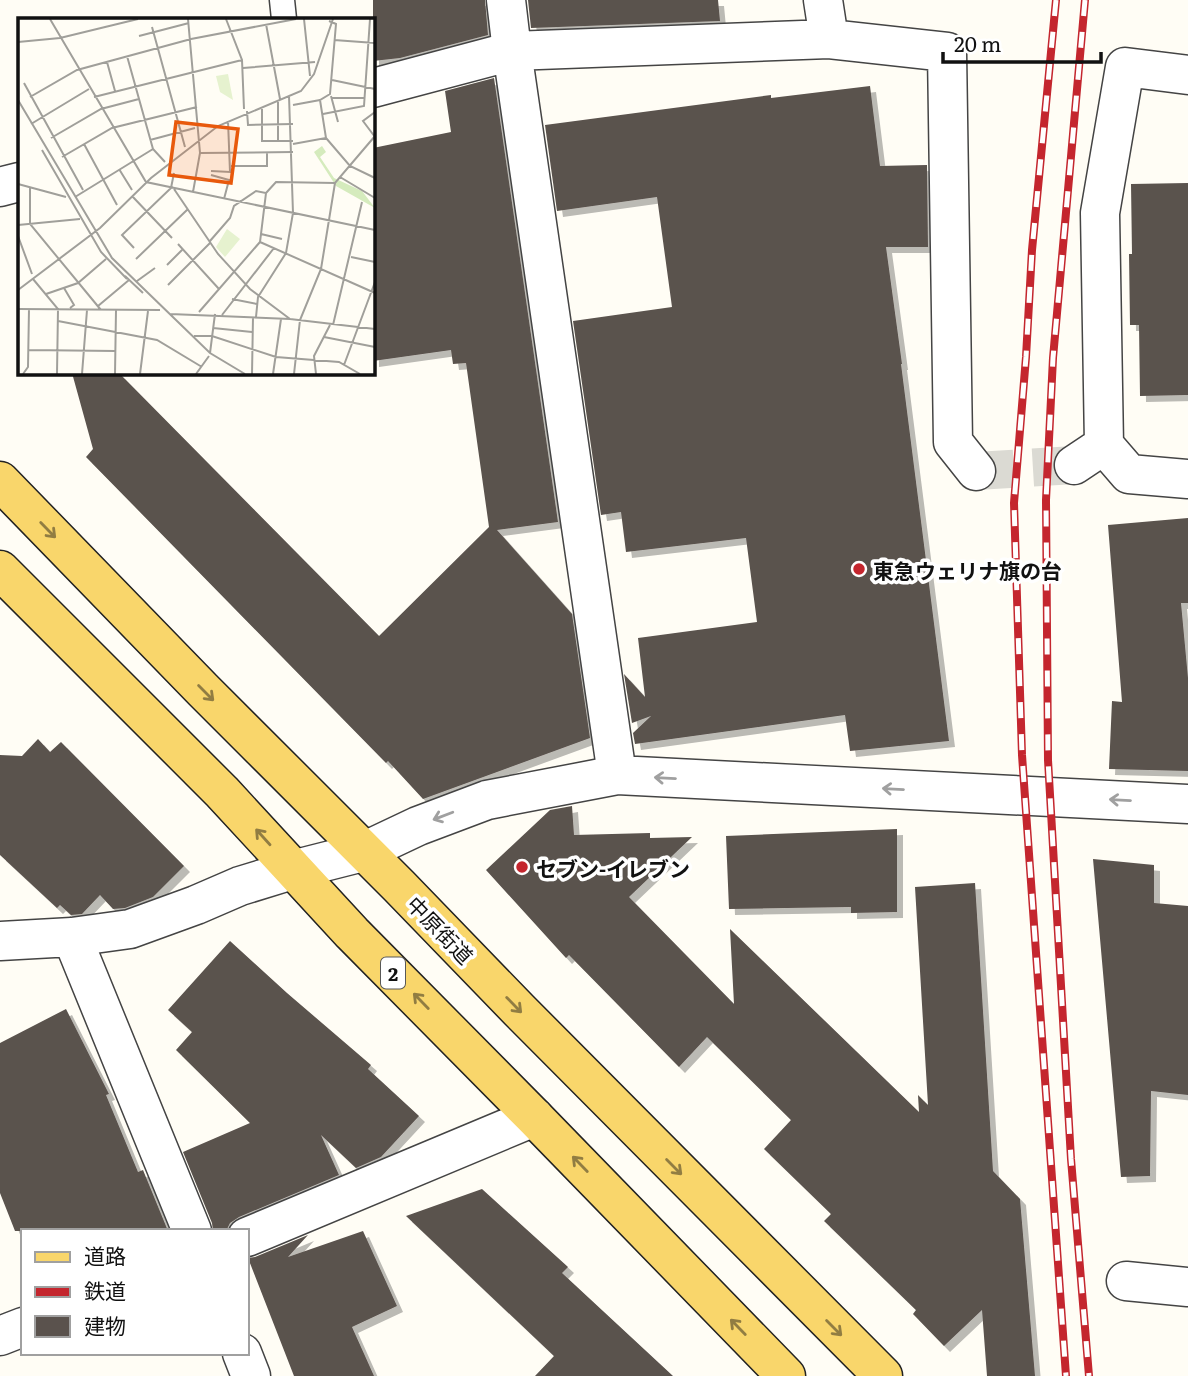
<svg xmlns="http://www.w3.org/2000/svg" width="1188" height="1376" font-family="Literata,'Noto Sans JP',serif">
<defs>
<filter id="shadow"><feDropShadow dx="6" dy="6" stdDeviation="0" flood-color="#0004"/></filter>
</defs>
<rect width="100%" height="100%" fill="#fffdf5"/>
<path fill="#5a524d" filter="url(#shadow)" d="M373,0H485L488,35L400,58L373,61Z
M528,0H718L720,21L531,28Z
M494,78L558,522L497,530L572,614L590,738L423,799L388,761L386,763L86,457L93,449L72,373H119L379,636L489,527L466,363L453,364L451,350L373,361V148L451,132L445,91Z
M870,86L880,166L927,165L928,247H886L902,364H901L949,741L850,751L845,715L635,744L633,733L651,716L632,723L624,674L645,697L638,638L757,622L746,538L626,552L621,512L601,515L573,321L672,307L657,197L557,211L545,125L771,95V98Z
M1188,183V395L1140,396L1139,325H1130L1129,254H1132L1131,184Z
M1188,518V603H1181L1188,678V771L1109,769L1112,701L1122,702L1108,525Z
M38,739L50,752L61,742L184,866L153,897L125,908L113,909L100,895L82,914L71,915L60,905L57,908L0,855V755L22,756Z
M572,806L574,835L650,833V838L692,837L629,897L734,1004L730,929L919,1112L918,1095L928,1105L915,887L975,883L993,1171L1020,1199L1035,1376H987L982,1310L944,1346L913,1314L916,1310L824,1221L831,1214L764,1149L791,1120L707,1037L679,1067L569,955L566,958L486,870L550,810Z
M897,829V912L851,913V907L729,909L726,836Z
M1093,859L1154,865V903L1188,906V1095L1151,1091L1150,1176L1121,1177Z
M230,941L287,993L371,1065L368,1069L419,1116L381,1157L356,1168L321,1135L339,1175L239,1217L230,1223L227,1229L223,1231H213L212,1223L183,1152L250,1123L176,1050L192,1032L168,1010Z
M66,1009L109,1094L106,1095L138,1172L143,1170L168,1231H15L0,1193V1043Z
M482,1189L568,1267L562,1273L673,1376H535L554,1356L406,1216Z
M363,1231L397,1306L352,1327L374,1376H294L248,1258L255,1257L308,1235L288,1257Z"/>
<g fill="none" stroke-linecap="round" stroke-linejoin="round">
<path stroke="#dbdad3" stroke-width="38" stroke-dasharray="38 19" stroke-linecap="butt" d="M976,471L1074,465"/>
<g stroke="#444" stroke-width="27">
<path id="service" d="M282,0L284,19"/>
</g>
<g stroke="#444" stroke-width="41">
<path id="minor" d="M506,0L512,51L617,775
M823,0L829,39
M373,88L512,51L829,39L947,52L953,442L976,471
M0,187L19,182
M1104,445L1129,474L1188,479
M1074,465L1104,445L1100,213L1125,67L1188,75
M72,937L192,1231
M0,941L72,937L130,929L196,905L240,886L292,870L363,852L418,826L487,800L617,775L1188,804
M247,1237L534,1117
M1126,1281L1188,1287
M0,1336L23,1327
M242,1353L251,1376"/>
</g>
<g stroke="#222" stroke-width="41">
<path id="primary" d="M0,481L203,690L399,886L519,1010L883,1376
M0,570L222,792L352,933L534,1117L786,1376"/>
</g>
<use href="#service" stroke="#fff" stroke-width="24"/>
<use href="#minor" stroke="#fff" stroke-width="38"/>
<use href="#primary" stroke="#f9d66b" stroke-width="38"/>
<g stroke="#c4262e" stroke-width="8">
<path id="rail" d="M1056,0L1032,250L1026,357L1014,503L1022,755L1066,1376
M1085,0L1053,358L1046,500L1048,760L1071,1159L1089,1376"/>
</g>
<use href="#rail" stroke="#fff" stroke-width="5" stroke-dasharray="16" stroke-linecap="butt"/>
</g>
<defs><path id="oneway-shaft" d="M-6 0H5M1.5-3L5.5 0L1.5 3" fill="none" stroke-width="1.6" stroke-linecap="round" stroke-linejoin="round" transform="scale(1.75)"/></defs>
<g stroke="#917d42">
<use href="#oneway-shaft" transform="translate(48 530) rotate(46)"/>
<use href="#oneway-shaft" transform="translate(206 693) rotate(45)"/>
<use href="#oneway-shaft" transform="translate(263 837) rotate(-132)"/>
<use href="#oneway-shaft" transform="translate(421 1001) rotate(-134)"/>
<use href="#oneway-shaft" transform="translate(514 1005) rotate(46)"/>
<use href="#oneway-shaft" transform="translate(580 1164) rotate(-134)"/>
<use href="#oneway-shaft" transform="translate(674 1167) rotate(45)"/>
<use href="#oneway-shaft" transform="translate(738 1327) rotate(-134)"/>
<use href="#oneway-shaft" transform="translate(834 1328) rotate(45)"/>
</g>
<g stroke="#a0a0a0">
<use href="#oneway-shaft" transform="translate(665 778) rotate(-177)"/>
<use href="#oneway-shaft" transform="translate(893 789) rotate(-177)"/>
<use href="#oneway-shaft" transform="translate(1120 800) rotate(-177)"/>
<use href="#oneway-shaft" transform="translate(443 816) rotate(159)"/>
</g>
<g fill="#c4262e" stroke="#fff" stroke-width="2.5">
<circle cx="859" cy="569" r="7"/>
<circle cx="522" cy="867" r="7"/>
</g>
<g text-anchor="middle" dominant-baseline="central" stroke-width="7" stroke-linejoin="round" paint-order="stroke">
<rect fill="#fff" stroke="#585858" stroke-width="2" x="381" y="957.5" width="24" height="31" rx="5"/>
<g font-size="19" font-weight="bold" fill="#111">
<text x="393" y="973">2</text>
</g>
<g font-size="21" font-weight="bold" fill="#111" stroke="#fff" text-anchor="start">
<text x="873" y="569">東急ウェリナ旗の台</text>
<text x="536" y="867">セブン-イレブン</text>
</g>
<g font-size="21" fill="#111" stroke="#fff">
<text transform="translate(441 929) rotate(46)">中原街道</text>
</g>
</g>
<g transform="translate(18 18)">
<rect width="357" height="357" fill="#fffdf5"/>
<path d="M304,128L308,134L302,139L316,160L344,173L357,190L318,168L296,134Z" fill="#d5ebbd"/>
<path d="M210,56L214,77L215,82L202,74L198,58ZM209,211L222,221L207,239L198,229Z" fill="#e6f2cf"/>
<path fill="none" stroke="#a09f9a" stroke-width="2" d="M32,1L128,164L357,212M170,1L182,135L175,174M208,1L224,42L226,91M286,1L292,58M248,6L262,81M134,9L167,129M121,18L171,5M316,22L357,25M0,24L42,20L120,1M109,38L135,131L147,144M89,44L97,73M225,50L297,44M314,62L357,71M6,65L65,172M313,78L320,104M12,79L59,52L173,21L278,1M76,79L224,42M313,80H346M0,82L94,240L192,335L227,356M275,87L302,82L312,76L318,6L311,3M244,89V123H275M229,93L230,107L275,106M305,96L346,88L352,1M13,106L71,71M357,119L345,103L357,94M33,120L83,91L121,81M308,120L332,148L357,160M132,122L177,110M260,123V84M66,126L99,187M275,126L308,120L302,82M24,132L83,234L109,261M182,135L275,134M44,139L94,110L179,89M213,148H249V134M101,151L114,172M193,153L212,154L210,103M193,157L211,162L206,181M322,159L357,180M0,166L48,179M12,170V206L83,292M156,171L200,236L232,271L272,301M248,175L258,164L317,165L357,118M114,178L154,220M57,179L135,131M0,207L62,201M243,216L264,221M0,218L14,256M242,224L357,275M160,226L201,271M116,230L104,217L153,170L156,155M333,239L357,244M118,241L170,191M149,247L164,232M107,258L125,275M15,261L40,291L39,356M119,263L137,250M150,267L193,224M46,270L56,287L52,290M0,272L82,210L133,160L200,108L283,73L296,56L315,1M28,276L60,265L88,241M214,281L239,286M80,288L111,262M0,291L142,292M181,294L242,224L248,175L238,173L216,188L212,200L192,223M152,296L272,301L357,311M204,297L256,230M238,299L240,279L268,235L275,195L271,78M40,303L139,322L184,349M315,307L344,184M195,310L234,314M176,318H194L258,339L321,344L342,356M306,319L357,329M10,332L97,333M192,335L197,296M326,347L357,264M5,356L10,349L11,291M64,356L69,292M97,356L98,292M122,356L130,293M178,356L191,338M234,356L235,299M255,356L263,301M276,356L282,302L303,251L317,165M298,356L296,338L312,307"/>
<path fill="#e8590c" fill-opacity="0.15" stroke="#e8590c" stroke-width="3.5" d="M158,104L220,111L213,165L151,157Z"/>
<rect width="357" height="357" fill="none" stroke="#111" stroke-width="3.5"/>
</g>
<rect x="21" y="1229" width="228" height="126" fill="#ffffff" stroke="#a0a0a0" stroke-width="2"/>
<rect x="35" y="1252" width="35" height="10" fill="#f9d66b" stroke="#a0a0a0" stroke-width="2"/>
<text x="84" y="1264" font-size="21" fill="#111111">道路</text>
<rect x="35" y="1287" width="35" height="10" fill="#c4262e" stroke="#a0a0a0" stroke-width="2"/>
<text x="84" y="1299" font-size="21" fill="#111111">鉄道</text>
<rect x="35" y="1316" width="35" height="21" fill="#5a524d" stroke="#a0a0a0" stroke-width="2"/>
<text x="84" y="1334" font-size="21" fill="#111111">建物</text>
<path d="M943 52v10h158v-10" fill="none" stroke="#111111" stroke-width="3.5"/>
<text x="954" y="52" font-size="21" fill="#111111" stroke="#ffffff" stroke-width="5" paint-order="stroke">20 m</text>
</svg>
